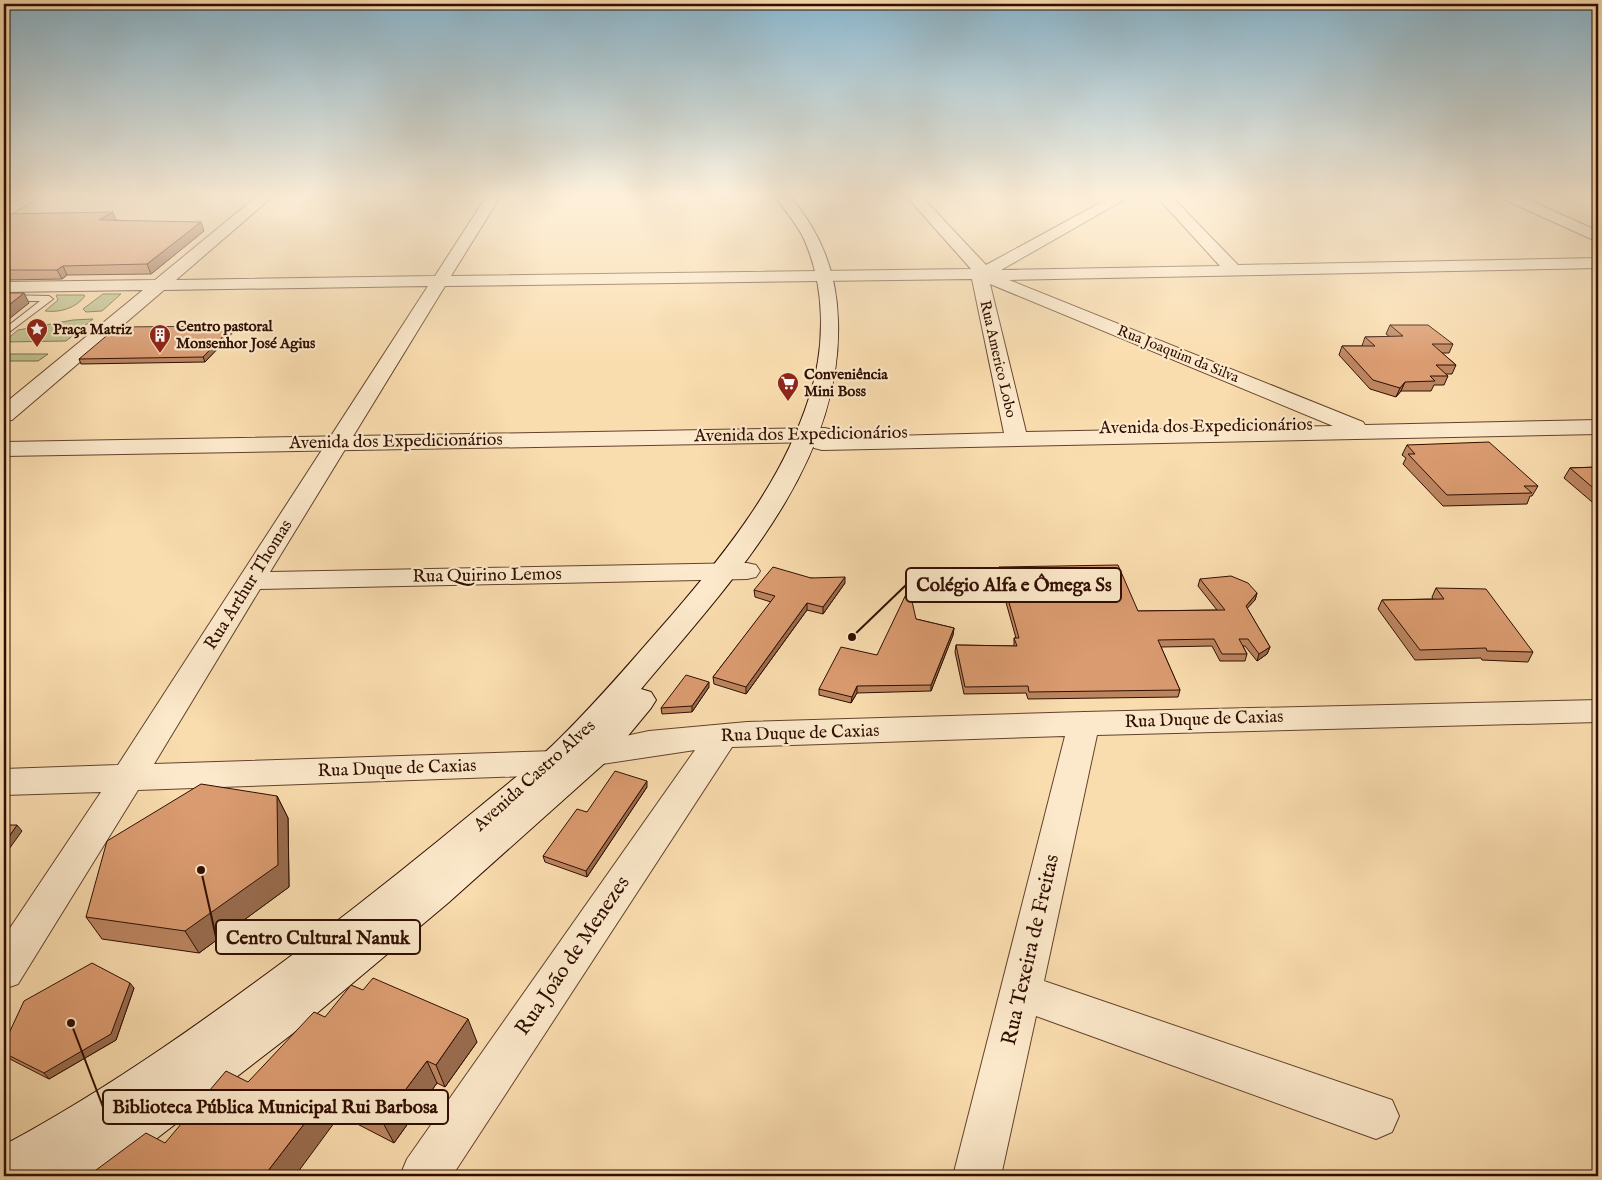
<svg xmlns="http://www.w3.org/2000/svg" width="1602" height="1180" font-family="'IM FELL English',serif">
<rect width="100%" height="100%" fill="#faddaf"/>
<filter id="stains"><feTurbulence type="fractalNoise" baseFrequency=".004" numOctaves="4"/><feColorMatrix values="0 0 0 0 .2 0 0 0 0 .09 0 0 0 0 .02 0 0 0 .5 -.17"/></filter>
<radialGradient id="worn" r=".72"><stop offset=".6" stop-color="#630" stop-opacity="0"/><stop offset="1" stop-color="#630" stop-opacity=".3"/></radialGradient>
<path fill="#bcc18c" stroke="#766846" d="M103,294H121L102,311L86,312L83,309Z
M56,295H84L85,296C76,308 60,313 45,311L58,300Z
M93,319L66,341L4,342L18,330L73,320Z
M4,354H48L38,361H4Z"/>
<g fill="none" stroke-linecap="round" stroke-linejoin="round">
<g stroke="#62422c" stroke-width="2">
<path id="service" d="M4,295L49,296L53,299L4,336V329L40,301H4Z"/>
</g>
<g stroke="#62422c" stroke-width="2">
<path id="minor" d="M256,197H272L176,280L435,276L486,197H500L451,276L971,269L907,197H922L986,265L1111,197H1129L1001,270L1220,266L1157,197H1172L1238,265L1598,258V268L1009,280L1363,422L1365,425L1598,420V434L822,450L814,448L811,443L814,438L1004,433L972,279L445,286L270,572L747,563L756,565L760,571L756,577L747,579L260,589L154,764L555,751L649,731L747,722L1084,712L1598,700V722L1097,735L1044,981L1392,1100L1399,1116L1392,1132L1376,1139L1036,1016L1001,1176H953L1065,736L732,747L452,1176H400L407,1159L695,750L602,764L555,775L138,790L18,984L4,989V937L101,792L4,795V769L118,765L428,286L164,290L12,420L4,421V404L143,290L4,292V282L155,280ZM990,284L1333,426L1026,432Z
M1503,197H1522L1598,231V242L1505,200Z"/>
</g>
<g stroke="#62422c" stroke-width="2">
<path id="tertiary" d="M23,197H40L4,218V208Z
M825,428L833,430L836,435L833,440L825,442L4,456V442Z"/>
</g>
<g stroke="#2f0e01" stroke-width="2">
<path id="secondary" d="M775,197H790C821,232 837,274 838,321C843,466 728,585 641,689L651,692L656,700L651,708L608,760L448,903L292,1034L108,1176H46L48,1172L40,1176H4V1145C114,1086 215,1013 315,938C370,896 424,853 477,809C504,786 533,765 558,740C598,701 634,658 671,616C727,551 782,482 809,398C826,347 826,284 802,235C794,221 785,210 775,197Z"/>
</g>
<use href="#service" fill="#fce9cb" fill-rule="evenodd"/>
<use href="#minor" fill="#fce9cb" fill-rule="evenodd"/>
<use href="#tertiary" fill="#fce9cb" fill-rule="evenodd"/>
<use href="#secondary" fill="#fce9cb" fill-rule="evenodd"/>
</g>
<path fill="#bc8560" stroke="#2f0e01" d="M4,214L116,220L204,231L151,274L67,275L62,279L4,280V284Z
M1390,325L1453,344L1449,353H1442L1456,365L1452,374H1446L1448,376L1444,385H1434L1431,391H1401L1396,397L1370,389L1339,355L1342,346H1362L1365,337H1390L1386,334Z
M233,326L235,330L205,362L81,364L79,359Z
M1407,445L1538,486L1532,496H1530L1527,504L1443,506L1403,464L1406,458L1402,455Z
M1598,467V507L1564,478L1570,468Z
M999,567L1138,611L1217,610L1198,586L1200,579L1257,593L1255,600L1247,608L1270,647L1267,654L1257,661L1245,646H1243L1247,654L1245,661H1220L1212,646L1161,647L1180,690L1178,697L1028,699L1026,693L964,694L955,652L956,645L1014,646V638H1016L998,574Z
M811,578L845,583L823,614L807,610L746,694L714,684L713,677L771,602L755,597L754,590Z
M1436,588L1533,652L1528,662L1482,660L1481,658L1415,660L1378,609L1382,600L1433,599L1432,597Z
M916,619L954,628L953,635L931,691L857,693L851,703L819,695V689L877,655Z
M709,687L692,712L662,714L661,708Z
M647,787L587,877L545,862L543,856L587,812Z
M277,796L288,818L289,887L199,953L102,939L86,917Z
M134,988L116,1040L49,1079L6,1057L4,1055V1044Z
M325,1017L477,1042L445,1087L437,1083L394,1143L340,1115L165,1143L248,1082Z"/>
<path fill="#996c4e" stroke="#2f0e01" d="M113,212L116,221L99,220Z
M201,222L204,231L151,274L147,264Z
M63,266L67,275L62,279L57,270Z
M24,293L29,303L4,323V309Z
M233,326L235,330L205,362L203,357Z
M1405,382L1401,391L1396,397L1400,388Z
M845,577V583L823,614V607Z
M1257,593L1255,600L1243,613L1246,606Z
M807,603V610L746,694V687Z
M954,628L953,635L931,691V685Z
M1270,647L1267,654L1257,661L1259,654Z
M709,682V687L692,712V706Z
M857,686V693L851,703L852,697Z
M647,781V787L587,877L586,871Z
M277,796L288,818L289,887L199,953L185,931Z
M17,825L22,831L4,856V844Z
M130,983L134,988L116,1040L49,1079L44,1073Z
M468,1019L477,1042L445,1087L436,1065Z
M427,1061L437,1083L394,1143L382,1121Z
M328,1093L340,1115L295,1176H264Z"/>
<path fill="#db9b70" stroke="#2f0e01" d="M113,212L99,220L201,222L147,264L63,266L57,270H4V214Z
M4,293H24L4,309Z
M1390,325H1428L1453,344H1432L1456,365H1436L1448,376H1430L1435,381L1405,382L1400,388L1373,380L1342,346H1375L1365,337L1403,336Z
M233,326L203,357L79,359L117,327Z
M1489,442L1538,486H1524L1532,493L1447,495L1408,454H1415L1407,445Z
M1598,467V492L1570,468Z
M1118,565L1138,611L1225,610L1200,579L1231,576L1248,583L1257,593L1246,606L1270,647L1259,654L1248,639H1239L1247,654H1222L1214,639L1158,640L1180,690L1029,692L1028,686L965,687L956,645L1017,646L1014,638H1019L999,567Z
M773,567L811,578L845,577L823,607L807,603L746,687L713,677L775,596L754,590Z
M909,588L916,619L954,628L931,685L857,686L852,697L819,689L841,647L877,655Z
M1436,588L1486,589L1533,652L1487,651L1486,648L1420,650L1382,600L1444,599Z
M686,675L709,682L692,706L661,708Z
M615,771L647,781L586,871L543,856L577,809L587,812Z
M201,784L277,796L278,865L185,931L86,917L107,841Z
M4,825H17L4,844Z
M92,963L130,983L111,1034L44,1073L4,1053V1044L24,1001Z
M373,978L468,1019L436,1065L427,1061L382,1121L328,1093L264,1176H88L146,1133L165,1143L226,1071L248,1082L314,1012L325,1017L351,985L363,990Z"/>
<linearGradient id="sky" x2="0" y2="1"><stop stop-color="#8ab7cf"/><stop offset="0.54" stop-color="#fdf0db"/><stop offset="1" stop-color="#fdf0db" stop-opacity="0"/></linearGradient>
<rect width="1602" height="362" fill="url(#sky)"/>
<defs>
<g id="sight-pin" transform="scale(1.125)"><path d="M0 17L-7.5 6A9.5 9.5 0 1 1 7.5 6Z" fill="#8f2418" stroke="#fce9cb"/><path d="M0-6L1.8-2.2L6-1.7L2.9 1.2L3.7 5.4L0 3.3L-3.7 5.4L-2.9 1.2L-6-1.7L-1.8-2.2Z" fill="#fff"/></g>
<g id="building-pin" transform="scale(1.125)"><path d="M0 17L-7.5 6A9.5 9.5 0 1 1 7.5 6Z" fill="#8f2418" stroke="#fce9cb"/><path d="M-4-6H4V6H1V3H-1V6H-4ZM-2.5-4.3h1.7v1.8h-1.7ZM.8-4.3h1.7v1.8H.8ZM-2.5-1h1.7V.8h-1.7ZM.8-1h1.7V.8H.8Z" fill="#fff"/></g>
<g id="supermarket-pin" transform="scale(1.125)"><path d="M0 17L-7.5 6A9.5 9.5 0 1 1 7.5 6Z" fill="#8f2418" stroke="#fce9cb"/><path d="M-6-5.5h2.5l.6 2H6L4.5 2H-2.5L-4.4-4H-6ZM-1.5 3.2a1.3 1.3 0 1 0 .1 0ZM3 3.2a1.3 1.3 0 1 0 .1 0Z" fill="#fff"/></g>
</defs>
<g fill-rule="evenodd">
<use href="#sight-pin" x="37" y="329"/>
<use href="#building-pin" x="160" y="335"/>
<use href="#supermarket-pin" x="788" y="383"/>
</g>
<g text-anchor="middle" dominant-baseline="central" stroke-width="4.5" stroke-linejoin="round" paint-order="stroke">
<g font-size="15" font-weight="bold" fill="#2f0e01" stroke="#fce9cb" text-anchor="start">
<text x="176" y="326">Centro pastoral<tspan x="176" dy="17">Monsenhor José Agius</tspan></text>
<text x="53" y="329">Praça Matriz</text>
<text x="804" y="374">Conveniência<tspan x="804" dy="17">Mini Boss</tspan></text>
</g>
<g font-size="15" fill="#2f0e01" stroke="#fce9cb">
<text transform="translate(1178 354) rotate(22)">Rua Joaquim da Silva</text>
<text transform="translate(998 359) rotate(77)">Rua Americo Lobo</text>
</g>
<g font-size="18" fill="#2f0e01" stroke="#fce9cb">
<text transform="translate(1206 427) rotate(-1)">Avenida dos Expedicionários</text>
<text transform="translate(801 435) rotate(-1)">Avenida dos Expedicionários</text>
<text transform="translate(396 442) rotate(-1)">Avenida dos Expedicionários</text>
<text transform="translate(487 576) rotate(-1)">Rua Quirino Lemos</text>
<text transform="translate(249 585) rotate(-58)">Rua Arthur Thomas</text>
<text transform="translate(1204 720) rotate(-2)">Rua Duque de Caxias</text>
<text transform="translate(800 734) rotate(-2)">Rua Duque de Caxias</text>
<text transform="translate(397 769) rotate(-2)">Rua Duque de Caxias</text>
<text transform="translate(535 776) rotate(-42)">Avenida Castro Alves</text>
</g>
<g font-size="21" fill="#2f0e01" stroke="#fce9cb">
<text transform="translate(1031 950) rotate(-77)">Rua Texeira de Freitas</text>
<text transform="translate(573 956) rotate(-56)">Rua João de Menezes</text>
</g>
</g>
<path fill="none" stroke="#2f0e01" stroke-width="2" d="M852 637L906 585M201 870L216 937M71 1023L103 1107"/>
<g fill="#2f0e01" stroke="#fce9cb" stroke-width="2">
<circle cx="852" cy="637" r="5"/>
<circle cx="201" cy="870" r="5"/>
<circle cx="71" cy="1023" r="5"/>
</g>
<g fill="#fce9cb" stroke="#2f0e01" stroke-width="2">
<rect x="906" y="568" width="215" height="34" rx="5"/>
<rect x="216" y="920" width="204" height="34" rx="5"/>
<rect x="103" y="1090" width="345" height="34" rx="5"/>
</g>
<g font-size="19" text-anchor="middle" font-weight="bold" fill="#2f0e01">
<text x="1014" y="591">Colégio Alfa e Ômega Ss</text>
<text x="318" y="944">Centro Cultural Nanuk</text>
<text x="275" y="1113">Biblioteca Pública Municipal Rui Barbosa</text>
</g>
<rect width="1602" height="1180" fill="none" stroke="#faddaf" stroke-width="20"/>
<rect x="5" y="5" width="1592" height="1170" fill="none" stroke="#2f0e01" stroke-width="2.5"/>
<rect x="10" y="10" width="1582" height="1160" fill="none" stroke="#2f0e01"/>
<rect width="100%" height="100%" filter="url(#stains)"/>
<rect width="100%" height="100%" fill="url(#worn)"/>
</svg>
